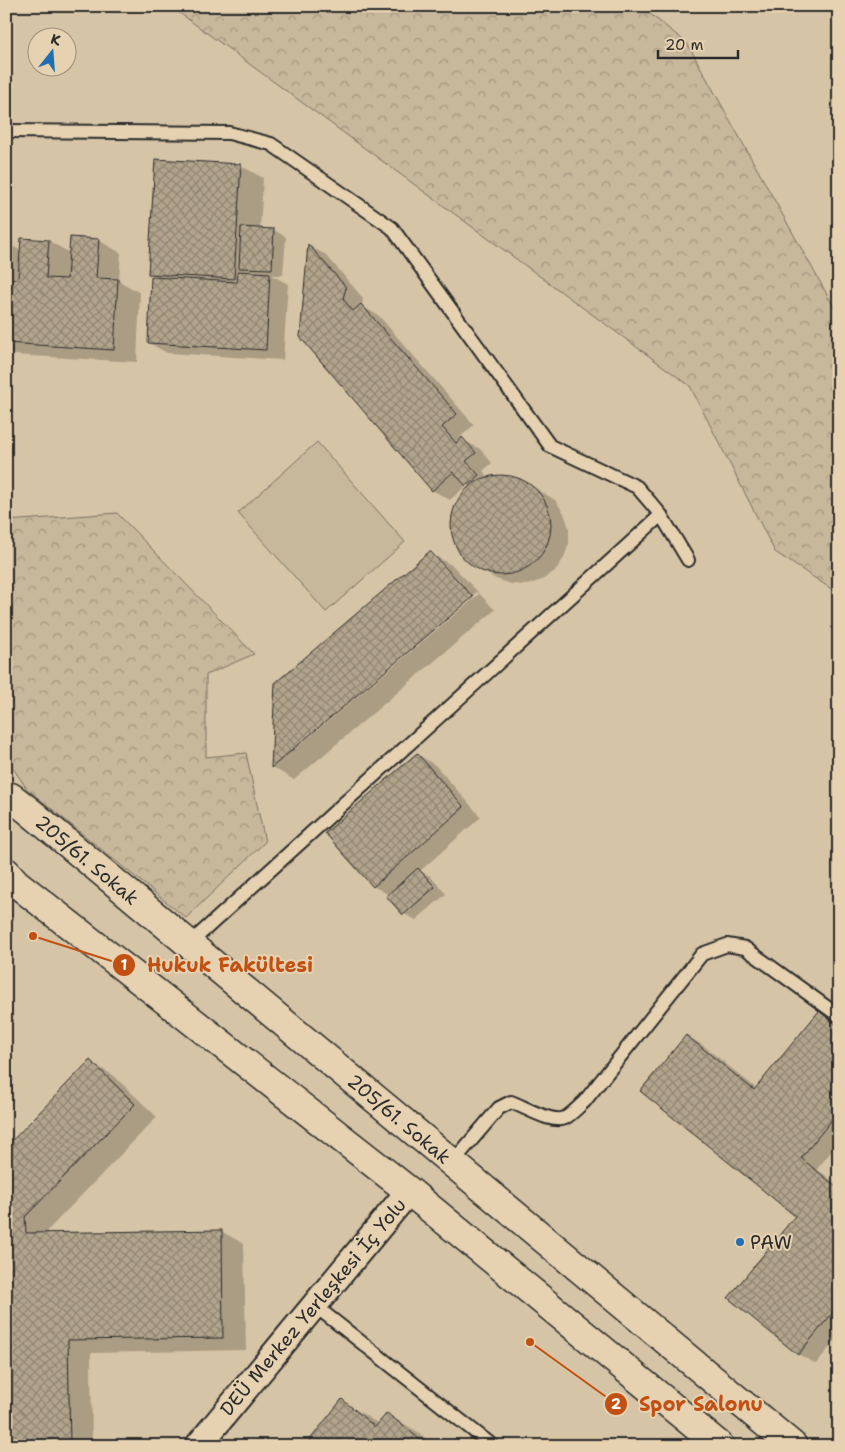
<svg xmlns="http://www.w3.org/2000/svg" width="845" height="1452" font-family="'Shantell Sans',sans-serif">
<defs>
<pattern id="forest-crowns" width="20" height="18" patternUnits="userSpaceOnUse" patternTransform="scale(1.25)"><rect width="20" height="18" fill="#c7b79b"/><path d="M2 6a3 3 0 1 1 6 0M12 15a3 3 0 1 1 6 0" fill="none" stroke="#a2957f"/></pattern>
<pattern id="building-cross-hatch" width="8" height="8" patternUnits="userSpaceOnUse" patternTransform="scale(1.25)"><rect width="8" height="8" fill="#b2a48c"/><path d="M0 0l8 8M0 8l8-8" fill="none" stroke="#918673"/></pattern>
</defs>
<rect width="100%" height="100%" fill="#e6d2b1"/>
<filter id="ink" filterUnits="userSpaceOnUse"><feTurbulence type="fractalNoise" baseFrequency=".02" numOctaves="2"/><feDisplacementMap in="SourceGraphic" scale="10" xChannelSelector="R" yChannelSelector="G"/><feConvolveMatrix kernelMatrix="1 2 1 2 8 2 1 2 1" color-interpolation-filters="sRGB"/></filter>
<g filter="url(#ink)">
<path fill="#d6c4a6" fill-rule="evenodd" d="M6,6H839V1446H6ZM38,38H68V68H38Z"/>
<path fill="url(#forest-crowns)" stroke="#797163" d="M170,6H640L687,43L839,316V594L775,552L690,386Z
M117,513L254,654L206,675V757L246,753L265,842L186,918L27,789L6,758V521Z"/>
<path fill="#c7b79b" stroke="#797163" d="M317,442L405,542L326,612L238,513Z"/>
<path fill="#0003" fill-rule="evenodd" d="M240,165L263,178L260,230H274L286,237L283,275H271L288,284L283,360L167,353L149,343L158,279L149,274ZM229,275L238,281V283L228,277Z
M98,240L121,253L119,281L140,293L137,362L13,355L6,351V242L21,251L49,241L70,253Z
M309,246L326,255L363,298L362,306L379,316L474,425L459,438L480,449L492,463L483,471L488,477L506,475L522,480L555,500L564,513L569,528V543L564,558L555,571L542,580L527,585L511,584L496,579L477,568L465,558L455,544L452,528L454,511L461,495L470,487L467,485L450,500L432,490Z
M430,553L453,566L495,610L294,780L272,767ZM477,592L479,594L295,749V746Z
M417,754L435,765L481,817L420,871L430,876L446,894L416,920L404,914L389,895L373,886Z
M819,1012L839,1024V1142L817,1169L839,1186V1336L816,1364L798,1354L796,1216L687,1036L704,1046L757,1089Z
M90,1062L113,1075L157,1117L48,1230V1234L221,1231L244,1244L246,1350L91,1353L92,1446H6V1148Z
M342,1401L379,1424L387,1414L418,1432L435,1446H306Z"/>
<path fill="url(#building-cross-hatch)" stroke="#2b2b2b" d="M155,159L241,164L234,279L148,274Z
M241,227L274,229L272,269L239,268Z
M70,237L99,239L96,278L118,279L114,350L6,343V278L18,279L21,238L49,240L46,278L67,279Z
M308,244L346,287L343,299L353,311L361,304L457,414L442,427L456,443L462,437L476,453L466,461L479,475L466,486L453,472L432,491L300,337Z
M238,271L270,273L266,350L148,343L151,277L237,282Z
M451 525a50 50 0 1 1 100 0a50 50 0 1 1-100 0Z
M430,551L473,597L271,768L275,683Z
M417,753L464,807L373,887L325,833Z
M418,868L435,887L403,915L386,896Z
M819,1011L839,1027V1111L801,1158L839,1189V1305L798,1355L728,1298L795,1216L640,1091L686,1035L754,1090Z
M90,1060L135,1104L25,1217L26,1233L222,1230L223,1338L68,1340L70,1446H6V1147Z
M342,1399L375,1427L387,1413L428,1446H305Z"/>
<g fill="none" stroke-linecap="round" stroke-linejoin="round">
<g stroke="#2b2b2b" stroke-width="16">
<path id="service" d="M6,131L229,133L271,144L392,228L550,446L637,487L661,515L189,944
M661,515L688,560
M452,1163L499,1108L511,1102C525,1107 552,1124 565,1118C572,1114 578,1107 584,1102L702,954L727,945L745,948L839,1016
M314,1305L493,1446"/>
</g>
<g stroke="#2b2b2b" stroke-width="29">
<path id="minor" d="M198,1446L409,1191"/>
</g>
<g stroke="#2b2b2b" stroke-width="31">
<path id="secondary" d="M6,798L11,797L29,811L793,1446
M6,872L16,883L409,1191L720,1446"/>
</g>
<use href="#service" stroke="#e6d2b1" stroke-width="12"/>
<use href="#minor" stroke="#e6d2b1" stroke-width="25"/>
<use href="#secondary" stroke="#e6d2b1" stroke-width="28"/>
</g>
</g>
<circle fill="#1f6fb2" stroke="#e6d2b1" stroke-width="2" cx="740" cy="1242" r="5"/>
<g text-anchor="middle" dominant-baseline="central" stroke-width="4" stroke-linejoin="round" paint-order="stroke">
<g font-size="19" fill="#2b2b2b" stroke="#e6d2b1">
<text transform="translate(87 860) rotate(40)">205/61. Sokak</text>
<text transform="translate(399 1119) rotate(40)">205/61. Sokak</text>
<text transform="translate(313 1307) rotate(-50)">DEÜ Merkez Yerleşkesi İç Yolu</text>
</g>
<g font-size="19" fill="#2b2b2b" stroke="#e6d2b1" text-anchor="start">
<text x="750" y="1242">PAW</text>
</g>
</g>
<path fill="none" stroke="#c25012" stroke-width="2" d="M33 936L124 965M530 1342L616 1404"/>
<g fill="#c25012" stroke="#e6d2b1" stroke-width="2">
<circle cx="33" cy="936" r="5"/>
<circle cx="530" cy="1342" r="5"/>
<circle cx="124" cy="965" r="12"/>
<circle cx="616" cy="1404" r="12"/>
</g>
<g font-size="15" text-anchor="middle" font-weight="bold" fill="#fff">
<text x="124" y="970">1</text>
<text x="616" y="1409">2</text>
</g>
<g font-size="20" text-anchor="middle" font-weight="bold" fill="#c25012" stroke="#e6d2b1" stroke-width="4" stroke-linejoin="round" paint-order="stroke">
<text x="230" y="972">Hukuk Fakültesi</text>
<text x="701" y="1411">Spor Salonu</text>
</g>
<rect width="845" height="1452" fill="none" stroke="#e6d2b1" stroke-width="25"/>
<rect x="12" y="12" width="820" height="1427" fill="none" stroke="#2b2b2b" stroke-width="2" filter="url(#ink)"/>
<g transform="translate(52 52) rotate(17)"><circle r="24" fill="#e6d2b1" stroke="#9b8f7b"/>
<path d="M0-4L9 19L0 12L-9 19Z" fill="#1f6fb2"/>
<text y="-8" font-size="14" font-weight="bold" text-anchor="middle" fill="#2b2b2b">K</text>
</g>
<path d="M658 50v8h80v-8" fill="none" stroke="#2b2b2b" stroke-width="2.5"/>
<text x="665" y="50" font-size="15" fill="#2b2b2b" stroke="#e6d2b1" stroke-width="4" paint-order="stroke">20 m</text>
</svg>
